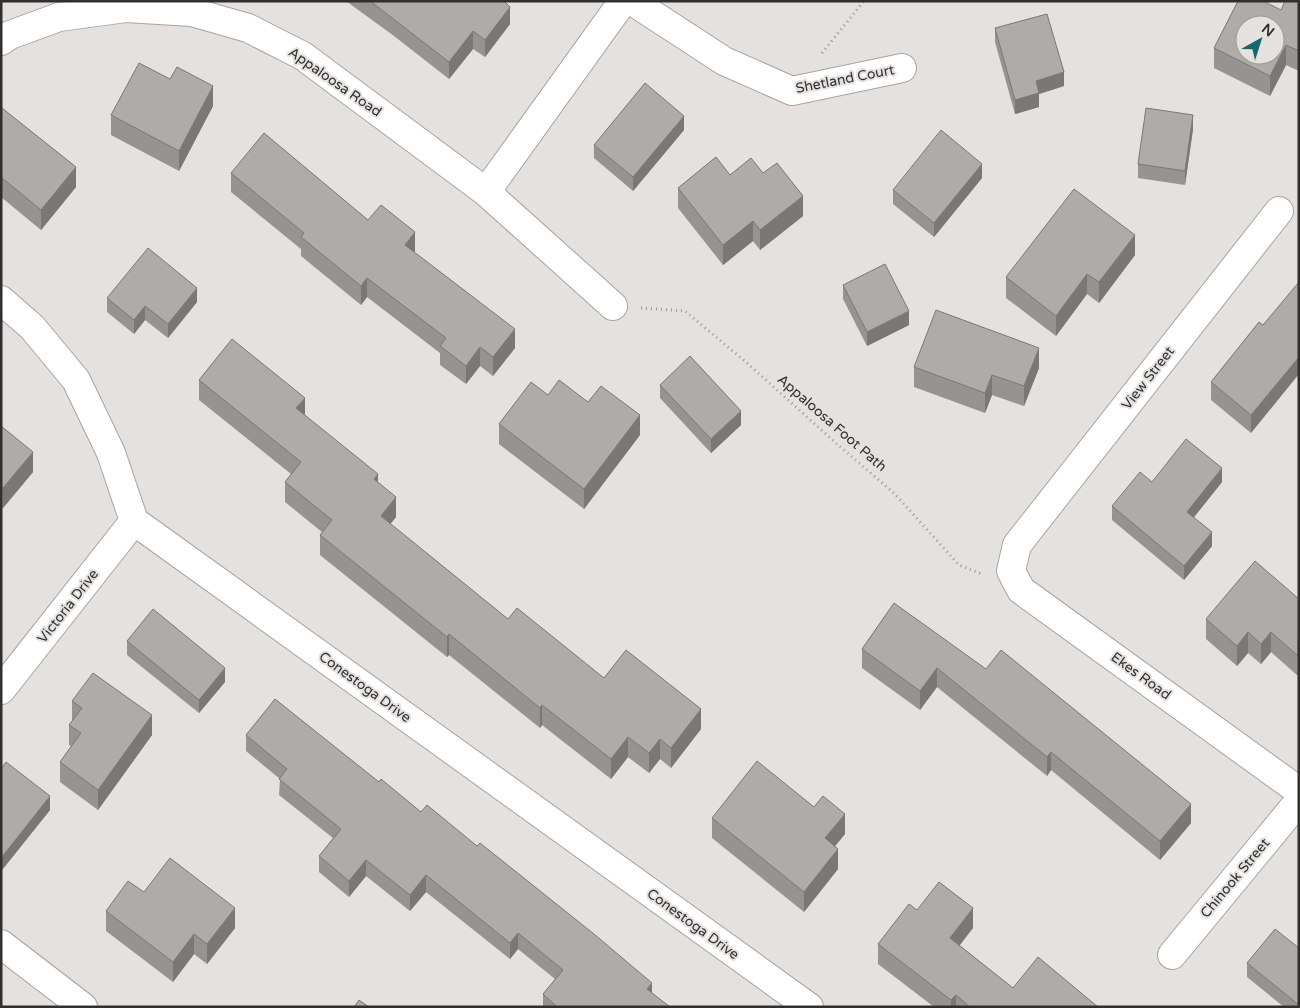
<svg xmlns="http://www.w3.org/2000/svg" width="1300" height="1008" font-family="'Varela Round',sans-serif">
<rect width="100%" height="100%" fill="#e4e1df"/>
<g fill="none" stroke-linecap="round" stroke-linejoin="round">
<g stroke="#a6a4a2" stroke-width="30">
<path id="minor" d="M632,1L724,61L792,91L902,68
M1,41L10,35L59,17L126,8L192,12L248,28L303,56L486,192L613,306
M486,192L623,1
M1279,211L1017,545L1011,571L1021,590L1299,791
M1,300L32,327L76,380L111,453L134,521L809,1007
M1,690L134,521
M1,944L83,1007
M1172,955L1299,801"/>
</g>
<path stroke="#999795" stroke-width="3" stroke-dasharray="1 4" stroke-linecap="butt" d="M822,53L864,1
M641,308L685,311L747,363L837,444L894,493L959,565L982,574"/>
<use href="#minor" stroke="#fff" stroke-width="28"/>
</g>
<path fill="#959491" d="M346,1H504L510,24L485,57L473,49L449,79L394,36Z
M1299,1V71L1286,65L1270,96L1214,68V48L1281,10Z
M995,28L1064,86L1039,94V107L1015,114L995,42Z
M213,106L179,171L111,135V115Z
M1,109L76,187L41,230L1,197Z
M1193,129L1185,185L1138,178V164Z
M684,130L633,191L594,158V145Z
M231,173L415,251L414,252L515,348L493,376L480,366L466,384L440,365V353L367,297L361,305L301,256V249L231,192Z
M763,173L803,216L760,250L753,241L723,265L678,208V188L730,175Z
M982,178L934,237L893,204V190Z
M1135,255L1099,303L1087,294L1056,336L1006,298V277Z
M843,285L909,325L867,346L843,299Z
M107,298L197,302L168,338L145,320L134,334L107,312Z
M1259,322L1251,433L1211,400V382Z
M914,367L1039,368L1024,406L992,395L985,413L914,387Z
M199,380L305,415L378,482L396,517L390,524L508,619L604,678L701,729L671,768L660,759L649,773L628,757L611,779L542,725L540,728L449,655L447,657L320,555V535L322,532L285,502V482L291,474L199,400Z
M660,385L741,425L711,453L660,398Z
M548,395L640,435L584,509L499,444V424Z
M1,406L2,427L33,472L3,508L1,507Z
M1152,482H1222L1194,517L1212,546L1184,580L1112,520V506Z
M1299,599L1298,676L1271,652L1261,664L1248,653L1237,666L1206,639V619Z
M894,603L1191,823L1160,860L1051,770L1047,776L937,687L920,710L862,668V649Z
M127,641L225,682L199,713L127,655Z
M72,701L152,735L98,810L60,782V762L71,746L69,745V725L72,721Z
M246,735L379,782L421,812L670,1007H543V994L555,979L518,949L510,959L426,892L410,911L366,876L349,897L319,872V856L333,838L279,795L280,779L246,751Z
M1,769L50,810L2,870H1Z
M712,818L845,834L835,846L838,869L804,912L712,838Z
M144,892L235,928L207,964L194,954L173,982L106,931V911Z
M917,910L973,928L959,945L1013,988L1098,1007H934L878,964V944Z
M1299,948V1007H1284L1247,977V963Z"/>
<path fill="#797876" d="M510,7V24L485,57V40Z
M473,31V49L449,79V62Z
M1286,45V65L1270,96V76Z
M1064,72V86L1039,94V107L1015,114V100L1036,81Z
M213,86V106L179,171V151Z
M1193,115V129L1185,185V171Z
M684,116V130L633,191V177Z
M982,164V178L934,237V223Z
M76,167V187L41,230V210Z
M803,196V216L760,250V230Z
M753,221V241L723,265V245Z
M415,232V251L405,264V245Z
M1135,235V255L1099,303V282Z
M1087,274V294L1056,336V316Z
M367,278V297L361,305V286Z
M197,288V302L168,338V324Z
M145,306V320L134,334V320Z
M909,311V325L867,346V332Z
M515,329V348L493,376V357Z
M480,347V366L466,384V366Z
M1039,348V368L1024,406V386Z
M1299,357V374L1251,433V415Z
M992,375V395L985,413V393Z
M305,398V418L296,408Z
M2,407V427L1,428V408Z
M741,411V425L711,453V439Z
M640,415V435L584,509V489Z
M33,452V472L3,508V488Z
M1222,468V482L1187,526V512Z
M378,474V494L374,479Z
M396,497V517L381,536V516Z
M1212,532V546L1184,580V566Z
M1248,632V653L1237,666V646Z
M1271,632V652L1261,664V644Z
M449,634V655L447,657V637Z
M225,668V682L199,713V700Z
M937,668V687L920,710V691Z
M542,705V725L540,728V708Z
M701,709V729L671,768V748Z
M152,715V735L98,810V790Z
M628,737V757L611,779V759Z
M660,739V759L649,773V753Z
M1051,752V770L1047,776V757Z
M50,796V810L2,870V857Z
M1191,804V823L1160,860V841Z
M845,814V834L825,858V838Z
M838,849V869L804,912V892Z
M366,860V876L349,897V881Z
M426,875V892L410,911V895Z
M235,908V928L207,964V944Z
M973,908V928L950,958V938Z
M518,933V949L510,959V943Z
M194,934V954L173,982V962Z
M652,983V999L647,989Z
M956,995V1007H951V1000Z"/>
<path fill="#adaca9" stroke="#797876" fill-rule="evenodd" d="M370,1H504L510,7L485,40L473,31L449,62Z
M1238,1H1263L1281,10L1285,1H1299V51L1286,45L1270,76L1214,48ZM1245,25H1275V55H1245Z
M1047,14L1064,72L1036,81L1039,93L1015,100L995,28Z
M139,63L170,79L177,67L213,86L179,151L111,115Z
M645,83L684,116L633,177L594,145Z
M2,108L76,167L41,210L1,177V109Z
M1146,108L1193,115L1185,171L1138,164Z
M941,130L982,164L934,223L893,190Z
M264,133L368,220L381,205L415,232L405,245L515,329L493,357L480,347L466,366L440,346L446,338L367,278L361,286L301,237L304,233L231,173Z
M716,157L730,175L751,158L763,173L777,163L803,196L760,230L753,221L723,245L678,188Z
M1074,189L1135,235L1099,282L1087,274L1056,316L1006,277Z
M148,248L197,288L168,324L145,306L134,320L107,298Z
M885,264L909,311L867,332L843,285Z
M1299,282V357L1251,415L1211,382L1259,322L1263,325Z
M936,310L1039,348L1024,386L992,375L985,393L914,367Z
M232,339L305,398L296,408L378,474L374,479L396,497L381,516L508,619L517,608L604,678L626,650L701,709L671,748L660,739L649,753L628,737L611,759L542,705L540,708L449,634L447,637L320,535L332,520L285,482L301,462L199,380Z
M690,356L741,411L711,439L660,385Z
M559,380L588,402L601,386L640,415L584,489L499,424L531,382L548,395Z
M1,426L33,452L3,488L1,487Z
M1186,439L1222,468L1187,512L1212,532L1184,566L1112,506L1140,472L1152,482Z
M1255,561L1299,599L1298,656L1271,632L1261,644L1248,632L1237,646L1206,619Z
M894,603L986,669L1001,650L1191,804L1160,841L1051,752L1047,757L937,668L920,691L862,649Z
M153,609L225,668L199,700L127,641Z
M93,673L152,715L98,790L60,762L81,733L69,725L82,708L72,701Z
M275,699L379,782L381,779L421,812L427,805L477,846L480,843L594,934L652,983L647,989L670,1007H557L543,994L563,970L518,933L510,943L426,875L410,895L366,860L349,881L319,856L341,829L279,779L287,769L246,735Z
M757,761L814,807L823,796L845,814L825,838L838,849L804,892L712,818Z
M6,762L50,796L2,857L1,856V769Z
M170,858L235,908L207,944L194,934L173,962L106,911L128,881L144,892Z
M939,882L973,908L950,938L1013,988L1038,957L1098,1007H970L956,995L951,1000L878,944L909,904L917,910Z
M1275,929L1299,948V1005L1247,963Z
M359,1000L369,1007H354Z"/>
<g text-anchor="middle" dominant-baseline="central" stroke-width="4" stroke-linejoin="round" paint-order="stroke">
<g font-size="14" fill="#31302f" stroke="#e4e1df">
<text transform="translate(845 79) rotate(-11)">Shetland Court</text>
<text transform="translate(335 82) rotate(35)">Appaloosa Road</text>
<text transform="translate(1148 378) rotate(-52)">View Street</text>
<text transform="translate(832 423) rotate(41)">Appaloosa Foot Path</text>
<text transform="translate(68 606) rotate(-52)">Victoria Drive</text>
<text transform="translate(1141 676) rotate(36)">Ekes Road</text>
<text transform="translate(365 687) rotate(36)">Conestoga Drive</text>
<text transform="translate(1235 878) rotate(-50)">Chinook Street</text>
<text transform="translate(693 924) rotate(36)">Conestoga Drive</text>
</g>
</g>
<rect width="1300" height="1008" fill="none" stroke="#31302f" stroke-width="5"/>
<g transform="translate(1260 40) rotate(39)"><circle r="24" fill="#e4e1df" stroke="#9c9a99"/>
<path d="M0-4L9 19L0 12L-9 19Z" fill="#19666e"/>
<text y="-8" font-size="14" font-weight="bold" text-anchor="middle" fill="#31302f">N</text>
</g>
</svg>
